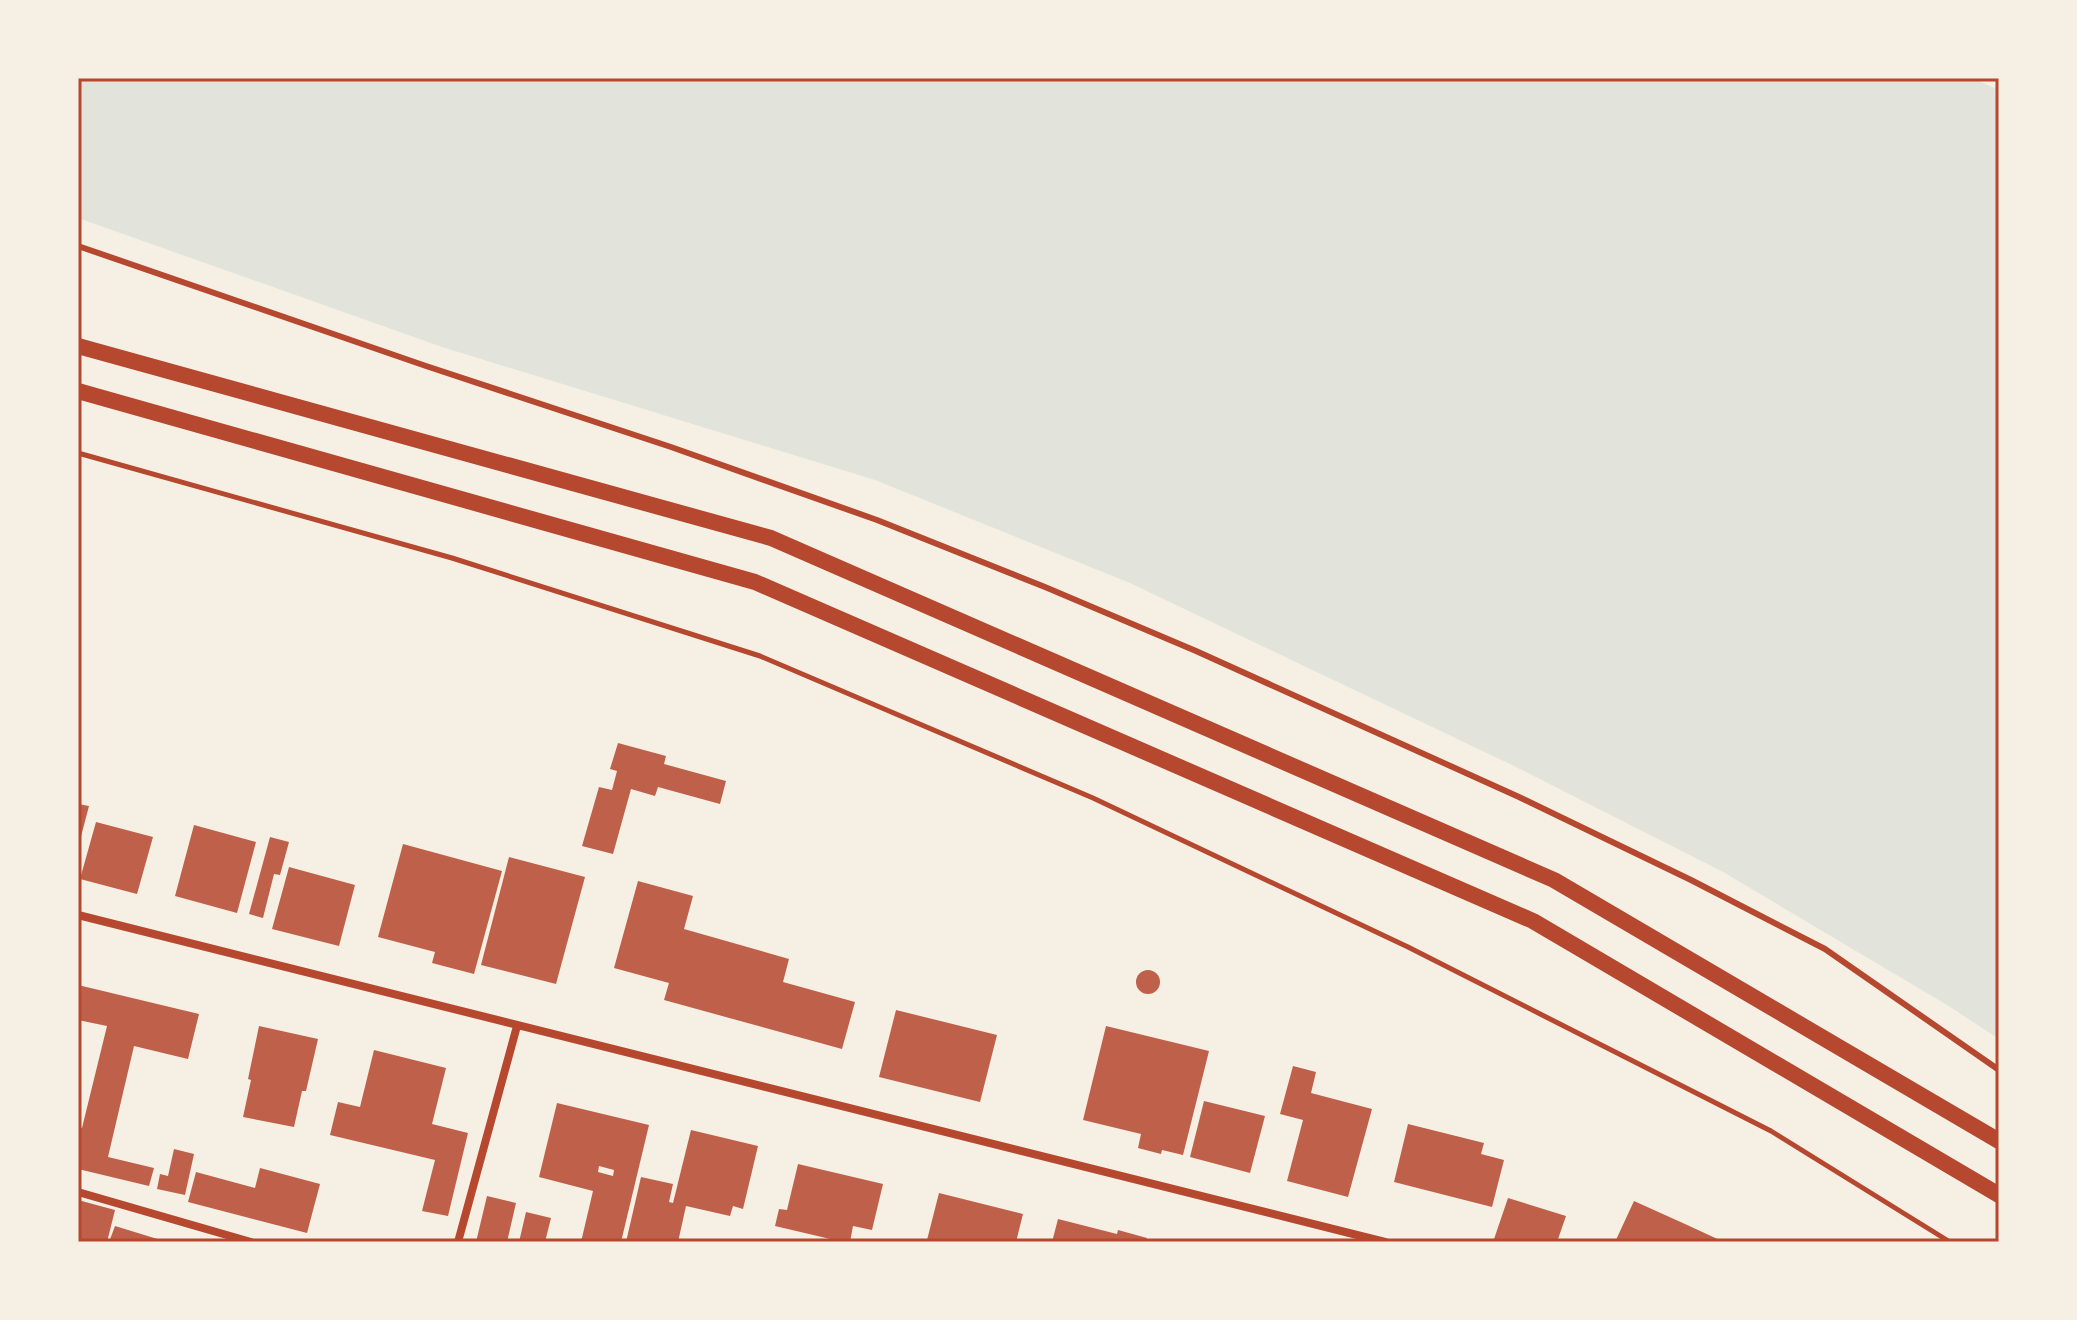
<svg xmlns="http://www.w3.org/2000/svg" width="2077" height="1320" font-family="'Golos Text',sans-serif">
<rect width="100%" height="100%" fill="#f6efe4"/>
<path fill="#e2e4dc" d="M78,78H1972L1999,90V1039L1947,1005L1723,872L1512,765L1130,583L875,480L442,347L78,218Z"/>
<path fill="#bf614a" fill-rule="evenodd" d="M618,743L666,756L664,764L726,781L720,804L658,787L655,796L631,789L613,854L582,846L599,787L612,790L617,771L610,769Z
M78,804L89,806L79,844H78Z
M96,822L153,837L137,894L80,879Z
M194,825L256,842L237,913L175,896Z
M270,837L289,842L280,875L274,874L263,918L249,914Z
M403,844L502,871L474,974L432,963L435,952L378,937Z
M509,857L585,877L556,984L481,965Z
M289,867L355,885L339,946L272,929Z
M638,881L693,896L684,929L789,959L783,982L855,1002L842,1049L664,1000L669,983L614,968Z
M1136 982a12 12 0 1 1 24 0a12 12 0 1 1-24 0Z
M78,985L199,1014L188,1059L134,1046L108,1157L154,1168L149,1186L78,1169V1126L82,1128L107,1026L78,1020Z
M896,1010L997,1035L980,1102L879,1077Z
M259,1026L318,1039L306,1091H302L294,1127L243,1117L251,1080L248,1079Z
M1106,1026L1209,1051L1183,1155L1162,1150L1161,1154L1138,1148L1141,1134L1083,1120Z
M374,1050L446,1068L432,1124L468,1133L448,1216L422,1211L435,1160L330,1135L338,1102L360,1107Z
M1293,1066L1316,1072L1311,1093L1372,1109L1348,1197L1287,1181L1303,1120L1280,1114Z
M1204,1101L1265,1116L1250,1173L1190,1157Z
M557,1103L649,1125L621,1242H581L593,1191L539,1177ZM599,1166L614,1170L613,1176L598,1172Z
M1408,1124L1484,1143L1481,1154L1504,1160L1492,1207L1394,1182Z
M691,1130L758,1146L743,1209L733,1206L730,1216L686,1206L678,1242H626L641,1177L673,1184L669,1202L673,1203Z
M174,1149L194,1154L185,1195L157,1189L160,1174L168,1176Z
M798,1164L883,1184L872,1230L853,1226L850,1242H843L775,1226L779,1209L787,1210Z
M260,1168L320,1184L307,1233L188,1202L196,1172L255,1188Z
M939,1193L1023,1214L1016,1242H934L927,1240Z
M487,1196L516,1203L507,1242H476Z
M1508,1198L1566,1216L1557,1242H1493Z
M78,1200L115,1210L107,1242H78Z
M1634,1201L1685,1224L1724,1242H1615Z
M526,1212L551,1218L545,1242H519Z
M1058,1219L1117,1234L1118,1230L1147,1238L1146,1242H1052Z
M115,1226L164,1241L163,1242H109Z"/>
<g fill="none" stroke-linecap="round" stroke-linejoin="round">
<path stroke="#b5482f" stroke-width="5" d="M78,453L452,558L760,656L1093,798L1408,947L1771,1131L1950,1242"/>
<path stroke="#b5482f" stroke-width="6" d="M78,246L426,366L671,447L877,520L1045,587L1196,651L1519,797L1691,880L1825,949L1999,1070"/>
<path stroke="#b5482f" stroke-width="8" d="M78,915L1385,1242
M78,1192L251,1242
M458,1242L517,1026"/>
<path stroke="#b5482f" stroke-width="16" d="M78,346L771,538L1554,880L1999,1141
M78,391L755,582L1533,921L1999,1195"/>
</g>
<rect width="2077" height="1320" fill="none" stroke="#f6efe4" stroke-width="160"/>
<rect x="80" y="80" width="1917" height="1160" fill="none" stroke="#b5482f" stroke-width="3"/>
</svg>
